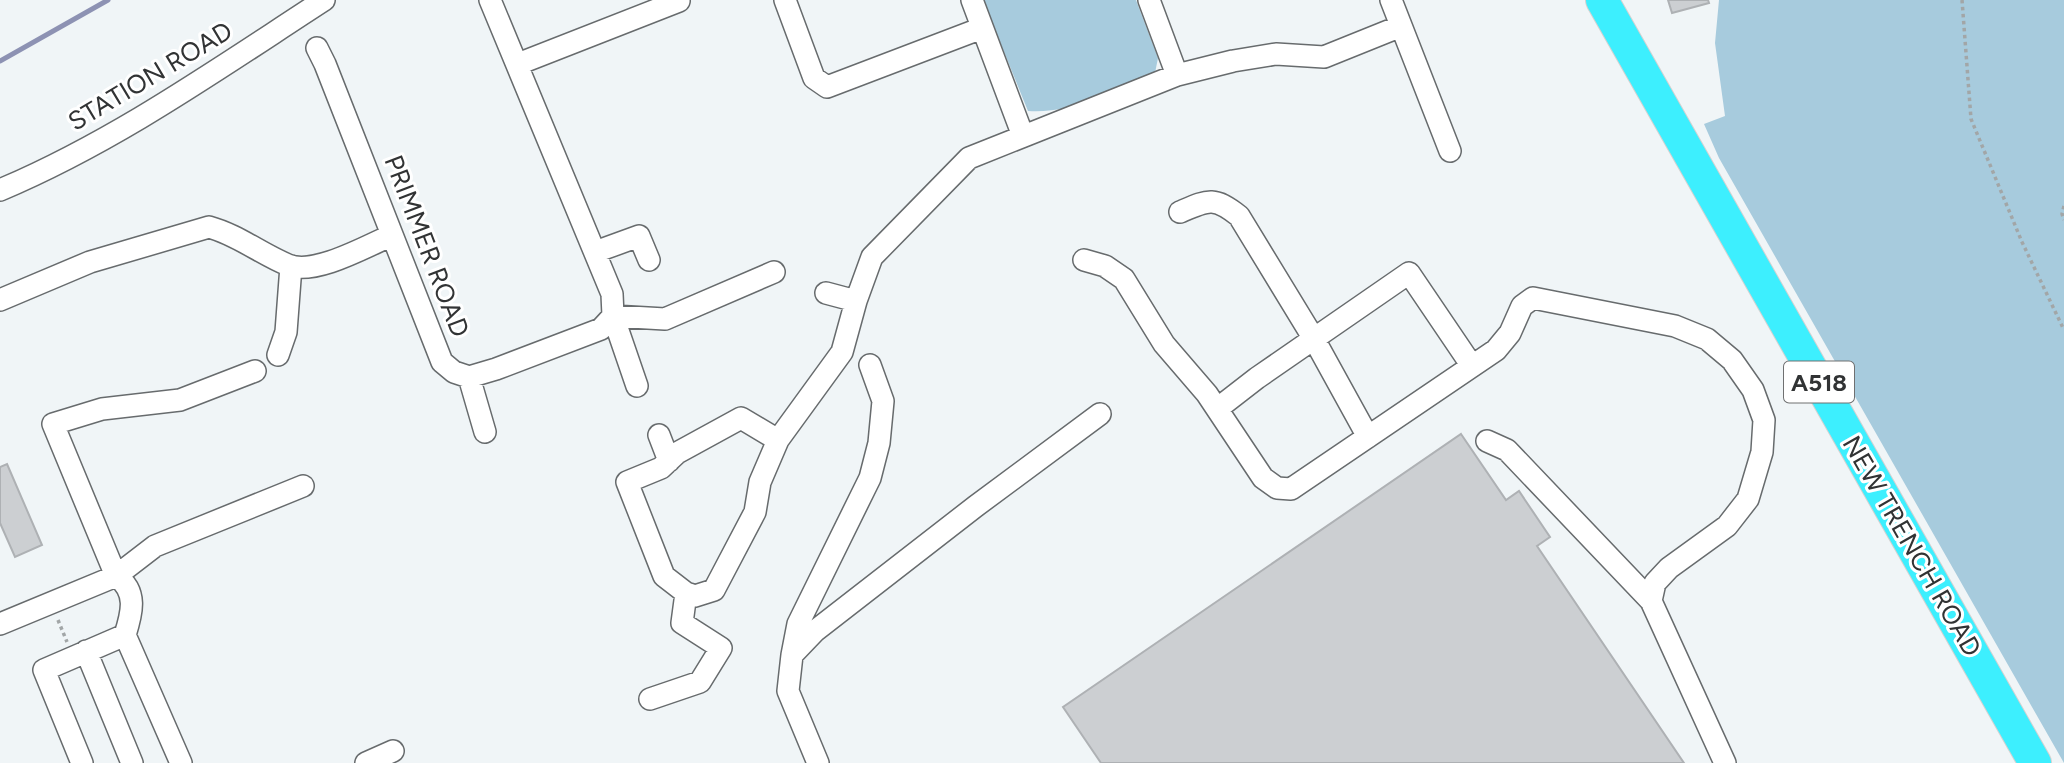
<svg xmlns="http://www.w3.org/2000/svg" width="2064" height="763" font-family="Figtree,sans-serif">
<rect width="100%" height="100%" fill="#f0f5f7"/>
<path fill="#a7cbdd" d="M983,0H1136L1158,58L1155,73C1116,91 1072,114 1028,111Z
M1719,0H2064V763L1719,158L1704,124L1725,116L1715,43Z"/>
<g fill="none" stroke-linecap="round" stroke-linejoin="round">
<path stroke="#8d92b3" stroke-width="5" d="M0,61L108,0"/>
</g>
<path fill="#cccfd2" stroke="#aeb1b4" stroke-width="2" d="M1668,0H1708L1709,3L1672,13Z
M1461,434L1506,500L1519,491L1550,537L1537,546L1684,763H1101L1063,707Z
M7,464L42,545L15,557L0,523V467Z"/>
<g fill="none" stroke-linecap="round" stroke-linejoin="round">
<g stroke="#676b6d" stroke-width="24">
<path id="minor" d="M785,0L814,78L827,87L982,28
M972,0L1023,136
M1149,0L1177,75
M1391,0L1450,151
M317,48L325,64L442,362L454,372L469,377L496,369L601,329L613,316L612,294L490,0
M518,64L679,1
M0,190C116,141 219,68 324,0
M1180,212C1208,200 1214,196 1239,216L1314,339L1368,437
M595,252L639,236L649,260
M1084,260L1105,266L1124,279L1164,344L1207,394L1263,478L1277,488L1291,489L1496,350L1510,333L1522,306L1533,298L1675,326L1707,339L1732,360L1753,390L1764,420L1762,452L1748,499L1727,526L1669,568L1655,583L1651,601L1725,763
M826,293L856,301
M0,300L90,262L209,227C238,235 261,254 288,265C314,276 367,246 392,235
M278,355L286,332L291,266
M469,377L485,432
M637,386L613,316L665,319L774,272
M1217,409L1257,378L1409,273L1472,366
M659,435L669,461
M778,440L741,418L677,453L661,468L627,482L664,576L686,593L695,596L714,590L755,512L760,482L778,440L842,352L856,301L872,257L969,158L1177,75L1233,61L1276,54L1324,57L1401,26
M1487,441L1507,450L1651,601
M0,624L116,576L53,424L102,409L180,400L255,371
M125,635C132,613 138,591 116,576L155,546L303,486
M86,651L132,763
M792,655L798,624L870,478L879,443L883,401L870,365
M650,699L700,682L721,648L682,623L686,593
M82,763L44,670L125,635L181,763
M366,763L393,751
M818,763L788,691L792,655L815,631L976,506L1100,414"/>
</g>
<g stroke="#d2d2d2" stroke-width="34">
<path id="highway" d="M1602,0L2035,763"/>
</g>
<path stroke="#a2a6a7" stroke-width="3.5" stroke-dasharray="3.5 3.5" stroke-linecap="butt" d="M1962,0L1971,119L2022,242L2064,330
M2064,206L2062,214L2064,220
M58,620L67,642"/>
<use href="#minor" stroke="#fff" stroke-width="21"/>
<use href="#highway" stroke="#3deffe" stroke-width="32"/>
</g>
<g text-anchor="middle" dominant-baseline="central" stroke-width="6" stroke-linejoin="round" paint-order="stroke">
<rect fill="#fff" stroke="#6f7071" stroke-width="2" x="1784" y="361.5" width="70" height="41" rx="5"/>
<g font-size="24" font-weight="bold" fill="#313334">
<text x="1819" y="382">A518</text>
</g>
<g font-size="26" fill="#313334" stroke="#fff">
<text transform="translate(150 76) rotate(-31)">STATION ROAD</text>
<text transform="translate(427 246) rotate(69)">PRIMMER ROAD</text>
<text transform="translate(1912 546) rotate(60)">NEW TRENCH ROAD</text>
</g>
</g>
</svg>
